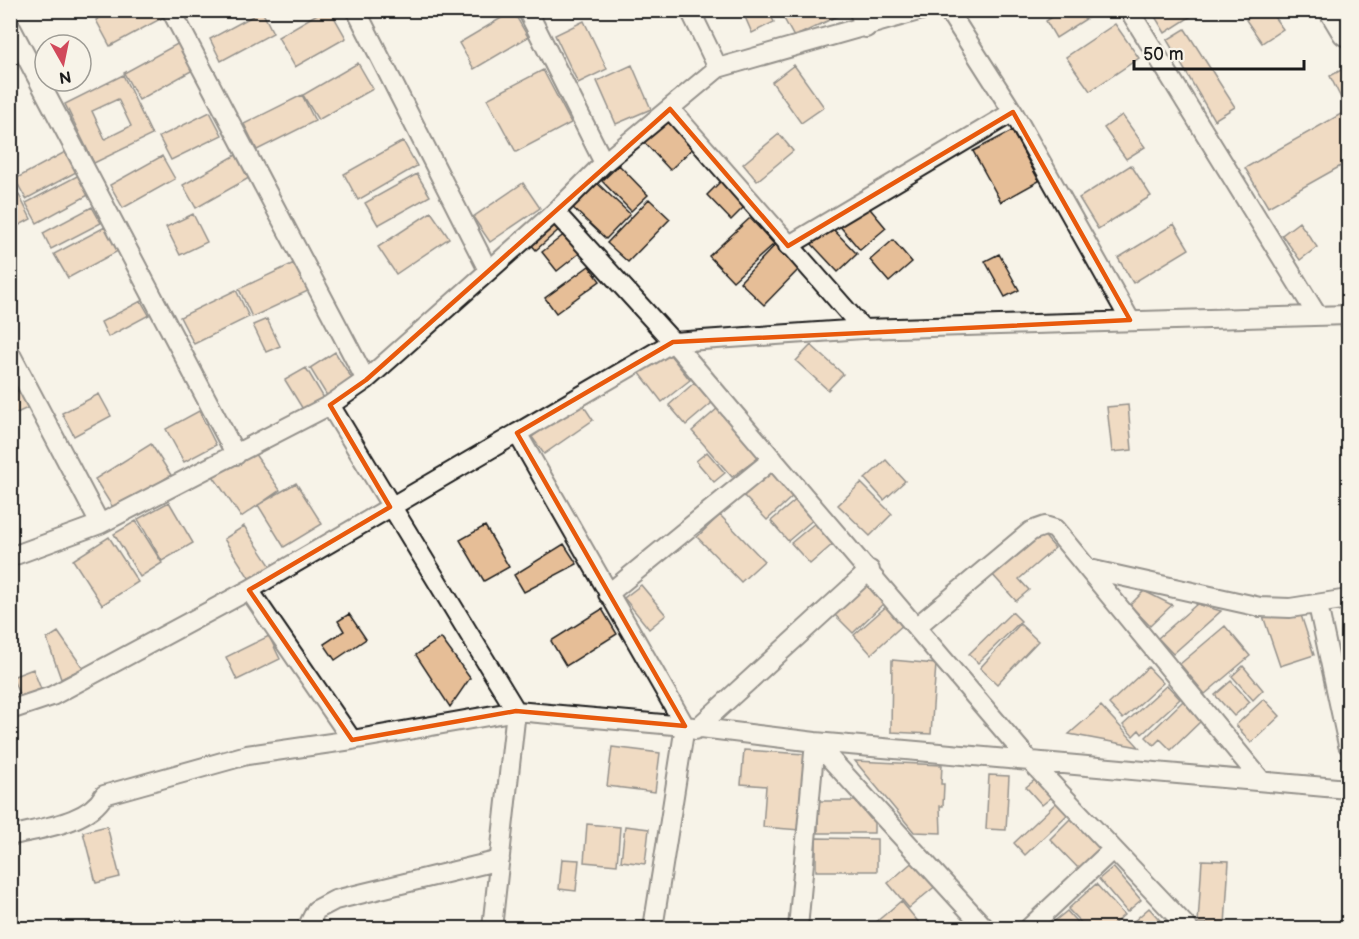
<svg xmlns="http://www.w3.org/2000/svg" width="1359" height="939" font-family="'Balsamiq Sans',sans-serif">
<rect width="100%" height="100%" fill="#f7f3e8"/>
<filter id="ink" filterUnits="userSpaceOnUse"><feTurbulence type="fractalNoise" baseFrequency=".0167" numOctaves="2"/><feDisplacementMap in="SourceGraphic" scale="12" xChannelSelector="R" yChannelSelector="G"/><feConvolveMatrix kernelMatrix="1 2 1 2 8 2 1 2 1" color-interpolation-filters="sRGB"/></filter>
<g filter="url(#ink)">
<path fill="#e6be97" stroke="#1c1c1c" stroke-width="1.5" fill-rule="evenodd" d="M113,10H161L164,17L110,46L96,20Z
M324,10H330L346,38L295,67L278,37Z
M742,10H768L774,22L752,33Z
M791,10H835L838,16L794,37L782,15Z
M1063,10H1100L1056,38L1046,21Z
M1151,10H1201L1165,33Z
M1260,10H1269L1283,29L1262,43L1246,20Z
M262,11L273,33L221,61L210,39Z
M513,11L528,37L474,69L459,43Z
M584,21L607,69L578,83L555,35Z
M1115,24L1139,58L1090,91L1066,57Z
M1185,29L1235,107L1214,120L1167,40Z
M179,43L193,70L139,100L124,73Z
M358,63L373,89L318,120L303,95Z
M632,65L651,109L616,124L597,81Z
M794,65L824,107L801,123L772,82Z
M1343,69L1348,80V94L1341,98L1330,76Z
M543,70L571,123L516,152L487,99Z
M123,75L152,135L94,163L65,104ZM118,99L131,126L105,139L92,111Z
M302,95L315,121L257,150L244,124Z
M1348,110V162L1268,207L1245,168Z
M210,112L222,135L171,160L159,137Z
M1122,115L1145,147L1126,159L1104,128Z
M668,118L695,146L670,170L643,141Z
M1012,131L1039,181L1001,202L973,151Z
M779,134L793,151L757,181L743,164Z
M403,141L417,166L358,200L344,174Z
M67,151L78,171L26,199L15,179Z
M236,155L249,178L196,208L183,185Z
M162,156L175,179L123,208L110,185Z
M619,165L648,195L631,211L602,181Z
M1131,165L1151,196L1098,229L1079,198Z
M81,174L92,193L37,223L26,203Z
M417,174L430,196L378,225L365,203Z
M10,175L17,188L10,191Z
M721,181L745,206L731,220L707,195Z
M596,182L630,214L606,239L572,207Z
M523,183L540,208L490,242L473,217Z
M19,195L31,219L10,230V199Z
M649,199L670,219L628,262L607,243Z
M866,204L886,228L860,250L839,225Z
M92,207L101,223L51,249L43,233Z
M431,212L449,238L396,274L378,247Z
M193,214L207,242L180,255L166,227Z
M750,218L774,244L733,281L709,256Z
M555,219L562,227L536,250L529,242Z
M1299,222L1317,247L1300,260L1282,235Z
M1174,224L1189,249L1133,283L1118,258Z
M105,227L118,251L68,278L54,254Z
M831,227L857,254L838,272L809,241Z
M566,233L581,252L557,271L542,252Z
M893,240L912,262L889,282L870,260Z
M776,244L801,267L764,305L740,282Z
M999,254L1019,290L1005,297L985,261Z
M294,263L308,291L252,317L239,289Z
M589,266L600,281L556,313L545,298Z
M236,290L249,317L194,344L180,317Z
M141,301L149,315L108,337L101,322Z
M267,319L280,346L266,352L253,325Z
M811,345L843,374L828,390L796,361Z
M667,351L690,380L662,402L639,372Z
M335,352L355,383L329,399L310,368Z
M306,368L324,398L304,411L285,380Z
M695,382L713,402L686,425L669,405Z
M21,389L30,407L10,416V394Z
M99,394L111,416L74,436L62,413Z
M581,402L593,420L544,454L532,437Z
M1128,405L1132,450L1112,452L1107,407Z
M718,408L761,456L732,477L692,431Z
M199,411L216,445L184,462L166,429Z
M151,444L171,475L115,511L95,479Z
M252,450L280,490L241,517L213,476Z
M707,452L725,473L714,482L696,461Z
M886,460L905,481L884,500L865,479Z
M769,469L794,495L767,520L742,494Z
M296,483L322,524L284,547L258,505Z
M861,483L892,514L870,536L838,505Z
M798,498L815,518L788,541L771,521Z
M169,502L193,543L162,561L138,519Z
M720,515L764,561L741,582L697,537Z
M136,521L162,563L140,577L114,534Z
M815,523L833,544L810,564L791,543Z
M244,526L274,571L253,584L224,539Z
M485,526L509,567L484,581L460,540Z
M1041,532L1055,548L1019,579L1029,590L1016,601L992,574Z
M109,537L138,582L102,605L73,560Z
M564,544L577,564L524,592L514,575Z
M869,583L886,601L853,633L835,615Z
M641,585L666,615L649,629L624,598Z
M1144,591L1172,605L1150,626L1130,605Z
M889,604L906,622L871,654L854,635Z
M1197,604L1221,611L1173,654L1158,638Z
M602,609L617,634L566,666L551,641Z
M1012,612L1021,621L978,663L969,654Z
M349,614L366,639L335,660L324,644L344,631L338,621Z
M1301,615L1314,655L1280,666L1263,616Z
M1020,624L1038,641L997,684L980,668Z
M1225,626L1250,656L1205,694L1180,664Z
M58,632L83,668L61,679L47,639Z
M269,636L280,659L237,680L226,657Z
M441,638L470,678L450,707L416,655Z
M892,660L936,664L931,734L891,732Z
M1243,666L1263,690L1253,700L1232,676Z
M1148,667L1163,683L1123,719L1109,704Z
M33,669L41,689L20,697L12,677Z
M1231,681L1250,702L1234,716L1215,695Z
M1167,685L1180,699L1142,734L1139,730L1133,736L1123,725Z
M1264,699L1280,716L1251,743L1236,725Z
M1183,701L1202,720L1171,750L1160,739L1154,745L1146,737Z
M1101,706L1139,747L1069,734Z
M612,747L660,753L655,792L607,786Z
M744,750L805,754L800,830L763,827L766,786L741,784Z
M855,761L942,765L941,784H944L943,806H940L941,833L914,832Z
M989,775L1009,776L1006,830L986,829Z
M1036,779L1052,797L1042,805L1026,787Z
M818,801H855L874,823V833H818Z
M1057,802L1068,814L1025,855L1014,843Z
M1071,818L1101,849L1080,870L1050,839Z
M587,824L620,827L617,865L584,862Z
M107,826L120,877L96,883L83,832Z
M625,826L649,829L645,864L621,861Z
M816,838L877,839V871H816Z
M562,859L579,860L576,891L559,889Z
M916,859L938,884L909,908L888,883Z
M1202,860L1229,861L1225,925L1198,923Z
M1113,867L1141,900L1127,912L1099,879Z
M1096,884L1124,915L1109,928H1086L1068,909Z
M901,901L920,924L915,928H869Z
M1149,908L1167,928H1126Z
M1067,911L1082,928H1046Z"/>
<g fill="none" stroke-linecap="round" stroke-linejoin="round">
<g stroke="#1c1c1c" stroke-width="22">
<path id="minor" d="M171,10L366,380
M356,10L488,270
M527,10L604,163
M690,10L718,68
M858,10L866,28
M948,10L1013,112
M1129,10L1317,315
M10,26L236,455
M670,109L863,329
M555,212L673,342L1029,760L1188,928
M788,246L1013,112L1130,320
M10,353L100,524
M330,405L516,711L492,928
M517,433L685,726L653,928
M10,557L100,524L330,405L366,380L555,212L604,163L718,68L922,10
M1089,569L1260,607L1290,608L1348,599
M249,590L352,740
M608,594L773,459
M1318,605L1348,745
M916,627L1031,531L1045,526L1055,529L1261,780
M10,710L52,696L249,590L673,342L863,329L1348,315
M695,730L870,570
M815,742L985,928
M10,836C40,828 88,824 104,795L247,755L352,740L516,711L685,726L815,742L1348,789
M307,928L316,910L335,900L500,860
M798,928L815,742
M1029,928L1112,850"/>
</g>
<g stroke="#1c1c1c" stroke-width="36">
<path id="trunk" d="M1336,10L1348,30"/>
</g>
<use href="#minor" stroke="#f7f3e8" stroke-width="18"/>
<use href="#trunk" stroke="#f7f3e8" stroke-width="32"/>
</g>
</g>
<path d="M0 0H1359V939H0ZM670,109L788,246L1013,112L1130,320L673,342L517,433L685,726L516,711L352,740L249,590L390,507L330,405L366,380Z" fill="#f7f3e8" fill-opacity=".55" fill-rule="evenodd"/>
<path fill="none" stroke="#e8590c" stroke-width="4.5" stroke-linejoin="round" d="M670,109L788,246L1013,112L1130,320L673,342L517,433L685,726L516,711L352,740L249,590L390,507L330,405L366,380Z"/>
<rect width="1359" height="939" fill="none" stroke="#f7f3e8" stroke-width="36"/>
<rect x="18" y="18" width="1323" height="903" fill="none" stroke="#1c1c1c" stroke-width="2" filter="url(#ink)"/>
<g transform="translate(63 63) rotate(171)"><circle r="28" fill="#f7f3e8" stroke="#9f9d96" stroke-width="1.5"/>
<path d="M0-4.5L10 22L0 15L-10 22Z" fill="#d1495b"/>
<text y="-9" font-size="16" font-weight="bold" text-anchor="middle" fill="#1c1c1c">N</text>
</g>
<path d="M1134 60v9h170v-9" fill="none" stroke="#1c1c1c" stroke-width="3"/>
<text x="1143" y="60" font-size="18" fill="#1c1c1c" stroke="#f7f3e8" stroke-width="4.5" paint-order="stroke">50 m</text>
</svg>
